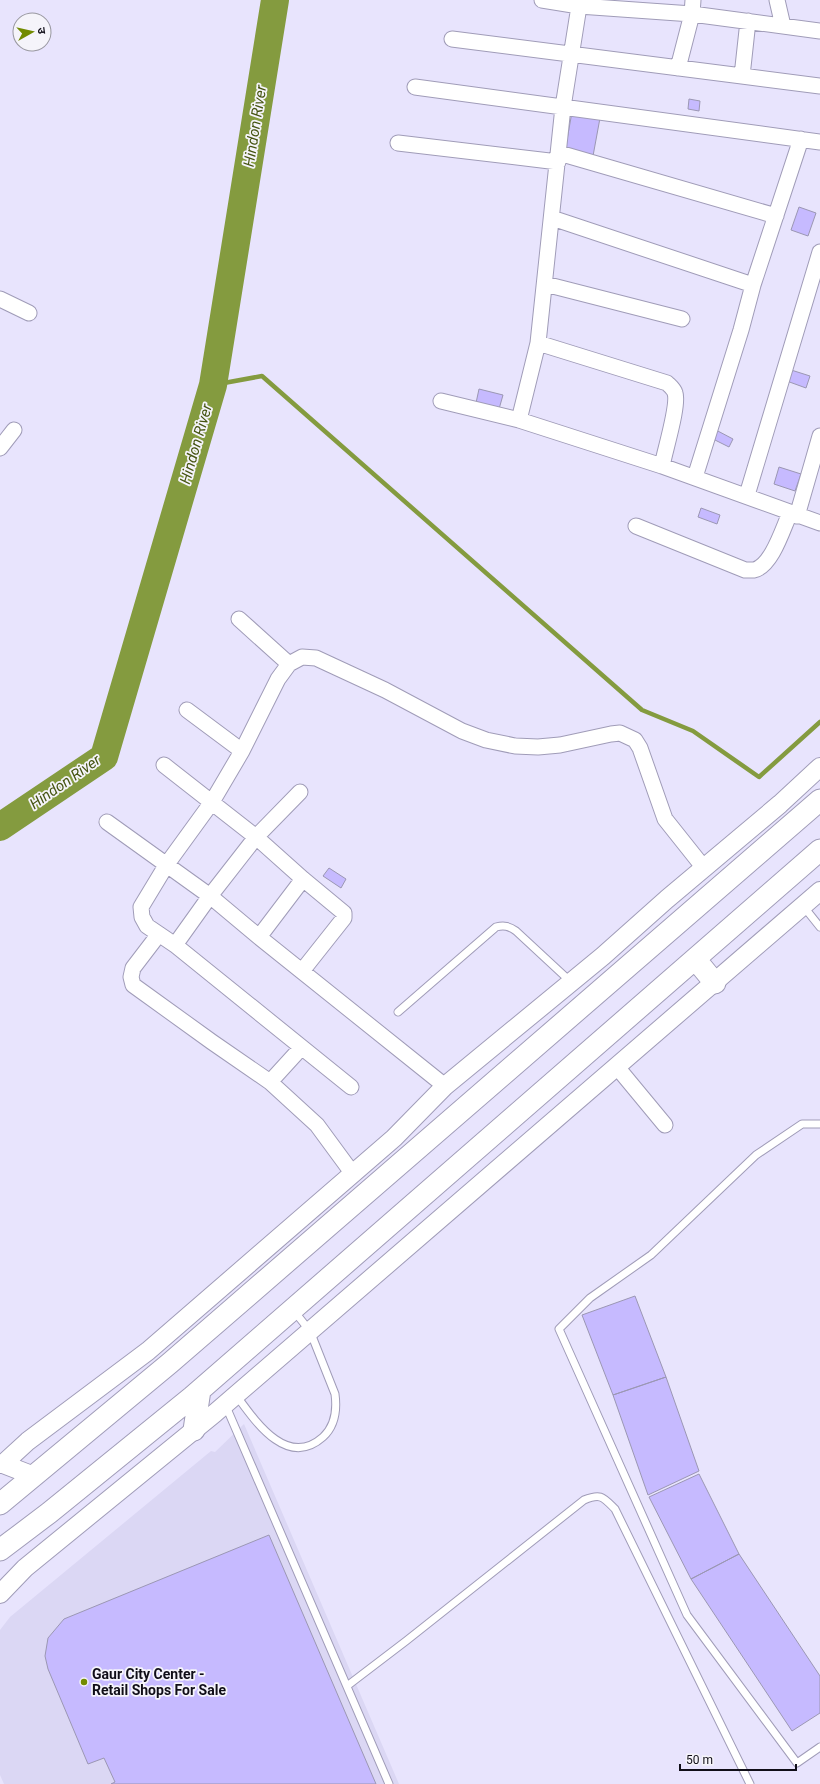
<svg xmlns="http://www.w3.org/2000/svg" width="820" height="1784" font-family="Roboto,'Noto Sans Devanagari',sans-serif">
<rect width="100%" height="100%" fill="#e8e4fd"/>
<path fill="#dbd7f4" d="M244,1424L399,1784H4L0,1775V1630L10,1617L211,1451L215,1452Z"/>
<g fill="none" stroke-linecap="round" stroke-linejoin="round">
<path stroke="#849b3f" stroke-width="4.5" d="M213,385L262,376L642,710L693,731L759,777L820,722"/>
<path stroke="#849b3f" stroke-width="28" d="M0,827L104,757L213,385L275,0"/>
</g>
<path fill="#c6baff" stroke="#9b97b3" d="M689,99L700,101L699,111L688,109Z
M572,112L600,118L593,156L565,151Z
M799,207L816,213L808,236L791,230Z
M788,369L810,376L806,388L784,380Z
M479,389L503,395L499,409L476,403Z
M714,429L733,439L729,447L709,437Z
M779,467L801,474L795,491L774,484Z
M701,508L720,515L717,524L698,517Z
M329,868L346,879L341,888L323,876Z
M635,1296L666,1377L613,1395L582,1315Z
M666,1377L699,1471L648,1495L613,1395Z
M699,1474L739,1554L691,1579L649,1497Z
M269,1535L376,1784H111L115,1782L104,1758L88,1764L48,1669L45,1656L48,1638L64,1619Z
M739,1554L820,1676V1713L792,1731L691,1579Z"/>
<g fill="none" stroke-linecap="round" stroke-linejoin="round">
<g stroke="#a09cb8" stroke-width="9">
<path id="service" d="M804,907L820,927
M398,1012L496,927C504,925 509,926 516,931L571,982
M820,1124H802L756,1155L651,1255L590,1298L559,1329L687,1615L797,1763L820,1747
M236,1395C255,1421 287,1469 323,1437C335,1426 337,1409 335,1394L310,1331L294,1311
M225,1404L389,1784
M347,1686L406,1641L584,1500C601,1493 603,1497 615,1509L750,1784"/>
</g>
<g stroke="#a09cb8" stroke-width="17">
<path id="minor" d="M542,0L579,6L692,14L820,31
M777,0L783,26
M748,21L742,76L820,86
M452,39L742,76
M678,68L692,14L693,0
M415,87L820,142
M398,143L558,162
M559,153L776,216
M552,218L753,285
M545,284L682,319
M0,299L29,313
M538,343L667,383C670,386 674,389 675,393C679,405 665,450 662,466
M441,401L519,420L662,466L820,523
M519,420L538,343L563,107L580,0
M0,448L14,430
M695,477L741,330L753,285L801,139
M747,495L820,252
M797,516L820,436
M636,526L745,570C747,570 751,570 754,570C772,566 783,528 790,513
M239,619L289,664
M187,710L242,751
M164,765L256,837L303,879L344,913V918L302,971
M107,822L210,896L259,937L445,1086
M159,934L133,968L131,977L133,985L212,1042L270,1082L317,1125L353,1174
M259,937L303,879
M175,945L210,896L256,837L300,792
M617,1067L665,1125
M270,1082L301,1048
M351,1087L175,945L147,926L142,917L141,907L167,864L212,802L242,751L278,679L289,664L302,657L316,658L385,690L462,731L486,740L515,746L538,747L560,745L611,734L620,733L635,740L640,748L665,819L704,868"/>
</g>
<g stroke="#a09cb8" stroke-width="20">
<path id="tertiary" d="M0,1464H3L34,1476
M3,1464L28,1441L148,1351L394,1138L445,1086L603,956L667,899L780,804L820,767
M0,1594L25,1568L215,1413L820,891"/>
</g>
<g stroke="#a09cb8" stroke-width="23">
<path id="secondary" d="M696,960L715,983
M194,1430L200,1390
M0,1504L170,1363L820,800
M0,1550L49,1513L192,1397L820,850"/>
</g>
<use href="#service" stroke="#fff" stroke-width="7"/>
<use href="#minor" stroke="#fff" stroke-width="15"/>
<use href="#tertiary" stroke="#fff" stroke-width="18"/>
<use href="#secondary" stroke="#fff" stroke-width="21"/>
</g>
<circle fill="#728b00" stroke="#f5f4fa" stroke-width="1.5" cx="84" cy="1682" r="4"/>
<g text-anchor="middle" dominant-baseline="central" stroke-width="3.5" stroke-linejoin="round" paint-order="stroke">
<g font-size="14" font-weight="bold" fill="#100e18" stroke="#f5f4fa" text-anchor="start">
<text x="92" y="1674">Gaur City Center -<tspan x="92" dy="16">Retail Shops For Sale</tspan></text>
</g>
<g font-size="15" font-style="italic" fill="#455411" stroke="#f5f4fa">
<text transform="translate(255 126) rotate(-81)">Hindon River</text>
<text transform="translate(196 444) rotate(-74)">Hindon River</text>
<text transform="translate(65 782) rotate(-35)">Hindon River</text>
</g>
</g>
<g transform="translate(32 32) rotate(82)"><circle r="19" fill="#f5f4fa" stroke="#9998a0"/>
<path d="M0-3L7 15L0 10L-7 15Z" fill="#728b00"/>
<text y="-6" font-size="11" font-weight="bold" text-anchor="middle" fill="#100e18">उ</text>
</g>
<path d="M680 1764v6h116v-6" fill="none" stroke="#100e18" stroke-width="2"/>
<text x="686" y="1764" font-size="12" fill="#100e18" stroke="#f5f4fa" stroke-width="3" paint-order="stroke">50 m</text>
</svg>
